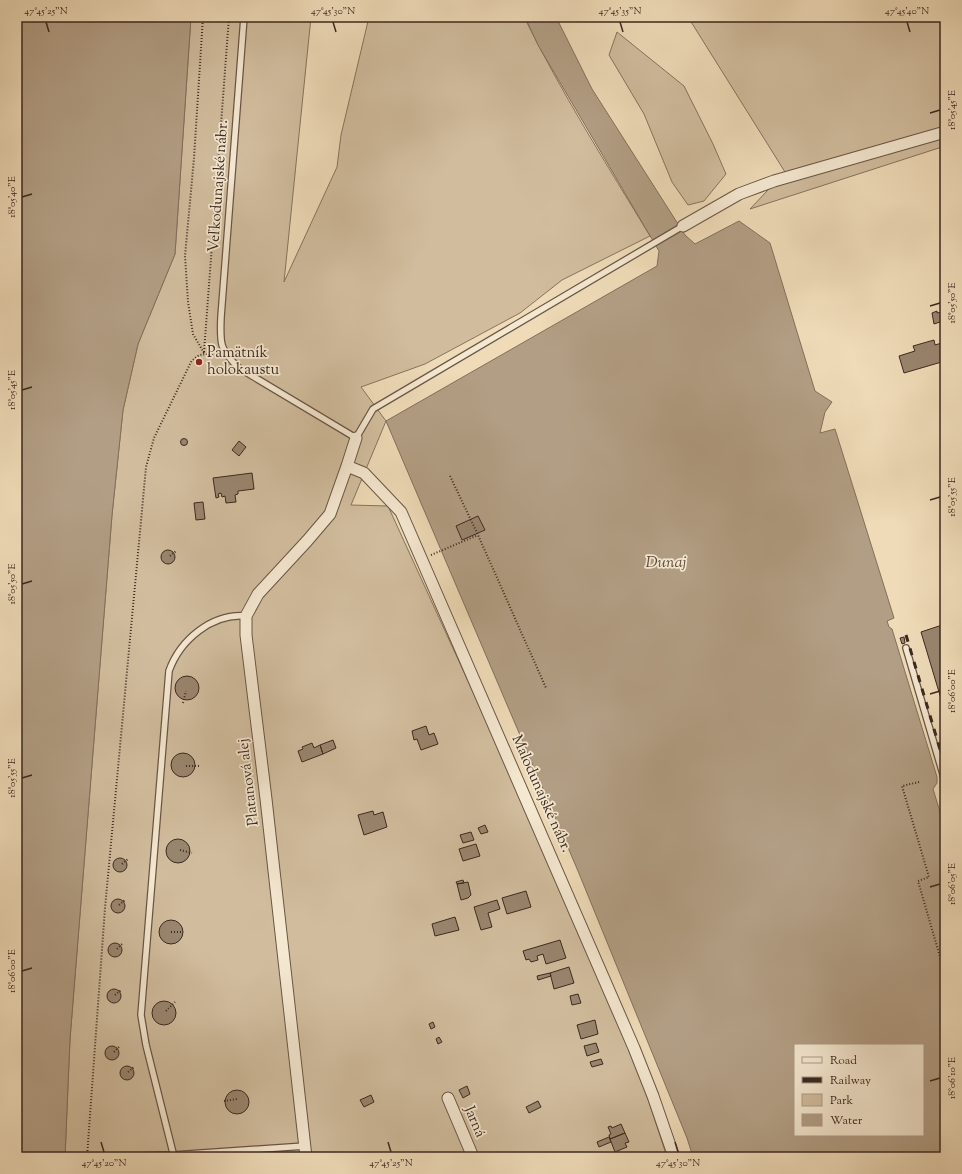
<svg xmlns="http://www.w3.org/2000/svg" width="962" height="1174" font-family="'Sorts Mill Goudy',serif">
<rect width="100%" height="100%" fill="#efdbb8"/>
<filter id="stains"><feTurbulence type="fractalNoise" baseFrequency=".005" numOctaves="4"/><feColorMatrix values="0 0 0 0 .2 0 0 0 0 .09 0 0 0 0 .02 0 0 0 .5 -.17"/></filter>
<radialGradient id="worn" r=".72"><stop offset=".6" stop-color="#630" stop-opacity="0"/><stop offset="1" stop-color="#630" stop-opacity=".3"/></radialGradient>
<path fill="#d1bd9e" stroke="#86735f" d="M191,17H311L284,282L337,167L341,135L369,17H524C561,92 607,165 650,236L562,280L520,313L425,364L361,387L386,421L351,505L388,506L488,725L638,1069L667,1157H65L70,1039L112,515L123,410L138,344L175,254Z
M688,17H945V146L750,209L785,172Z
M617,32L684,86L713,144L726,174L704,201L688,205L672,182L644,114L609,55Z"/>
<path fill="#b29e84" stroke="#836f5c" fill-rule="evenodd" d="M17,17H191L175,254L138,344L123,410L112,515L70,1039L65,1157H17Z
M525,17H556L592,89L685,235L695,244L739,221L770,243L815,391L832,402L825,412L820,433L835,429L894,618L887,621L889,627L892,629L937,777V783L933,789L945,828V1157H693L687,1138L578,871L386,421L657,266L659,251L538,45ZM795,1045H923V1135H795Z"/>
<path fill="#99866f" stroke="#3c2920" d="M937,311V313L942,312L945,319L940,321V322L934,324L932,313Z
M934,340L935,345L945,342V361L904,373L899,356L915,351L913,346Z
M180.5 442a3.5 3.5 0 1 1 7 0a3.5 3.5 0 1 1-7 0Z
M239,441L246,447L239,456L232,450Z
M252,473L254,489L238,491V494L235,495L236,502L226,503L225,496L222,497L221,493L218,494L219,497L216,498L213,478Z
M203,502L205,519L196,520L194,503Z
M478,516L485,530L462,540L456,526Z
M161 557a7 7 0 1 1 14 0a7 7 0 1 1-14 0Z
M945,624V712L921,632Z
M904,637L905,643L902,644L900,638Z
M175 688a12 12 0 1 1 24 0a12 12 0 1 1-24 0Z
M426,726L429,735L434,733L438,744L421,750L417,739L414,740L412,731Z
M333,740L336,748L323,754L320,745Z
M312,743L314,748L320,745L323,754L302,762L298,751L303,749L302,747Z
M171 765a12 12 0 1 1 24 0a12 12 0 1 1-24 0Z
M373,811L374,815L383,812L387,827L364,835L358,815Z
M485,825L488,832L481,834L478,828Z
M471,832L474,840L463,843L460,835Z
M166 851a12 12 0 1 1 24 0a12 12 0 1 1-24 0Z
M476,844L480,856L463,861L459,849Z
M113 865a7 7 0 1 1 14 0a7 7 0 1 1-14 0Z
M463,880L464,883L457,884L456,882Z
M468,882L471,895L468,898L461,900L457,884Z
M526,891L531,907L507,914L502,898Z
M111 906a7 7 0 1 1 14 0a7 7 0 1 1-14 0Z
M497,900L500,909L488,913L492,927L481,930L474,907Z
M455,917L459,930L435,936L432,924Z
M159 932a12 12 0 1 1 24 0a12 12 0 1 1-24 0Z
M560,940L566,958L546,964L543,954L537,956L538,960L531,962L529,959L526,960L523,951Z
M108 950a7 7 0 1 1 14 0a7 7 0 1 1-14 0Z
M569,967L574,983L554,989L550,973Z
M550,973L551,976L538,980L537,976Z
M107 996a7 7 0 1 1 14 0a7 7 0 1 1-14 0Z
M578,994L581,1003L572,1005L570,996Z
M152 1013a12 12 0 1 1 24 0a12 12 0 1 1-24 0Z
M595,1020L598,1034L581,1039L577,1025Z
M433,1022L435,1027L431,1029L429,1024Z
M439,1037L442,1042L438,1044L436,1039Z
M596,1043L599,1052L587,1056L584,1046Z
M105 1053a7 7 0 1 1 14 0a7 7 0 1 1-14 0Z
M601,1059L603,1064L592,1067L590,1062Z
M120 1073a7 7 0 1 1 14 0a7 7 0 1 1-14 0Z
M467,1086L470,1094L463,1098L459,1090Z
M225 1102a12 12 0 1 1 24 0a12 12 0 1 1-24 0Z
M371,1095L374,1102L364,1107L360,1100Z
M538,1101L541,1107L529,1113L526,1107Z
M621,1124L625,1133L610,1139L609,1135L611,1134L608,1127L611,1126L612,1128Z
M625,1133L629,1142L625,1143L627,1147L615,1152L610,1139Z
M609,1137L611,1142L599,1147L597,1142Z"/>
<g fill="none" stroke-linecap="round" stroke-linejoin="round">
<g stroke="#695646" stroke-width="8">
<path id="service" d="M244,17L221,317C220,343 219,349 239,368L356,438L373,409L683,226
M906,648L945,781
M104,1157L173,1155L305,1146
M174,1157L146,1045L141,1015L169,671C180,640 212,613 246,616"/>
</g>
<g stroke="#695646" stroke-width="13">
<path id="minor" d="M683,226L739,194L774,181L945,132
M347,466L364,473L401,512L634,1048L653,1096L674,1157
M448,1098L473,1157
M306,1157L266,799L246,635V616L258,594L307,541L330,514L347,466L356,438"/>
</g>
<path stroke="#3c2920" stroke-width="2" stroke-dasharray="1 2" stroke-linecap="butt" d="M203,17L194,158L185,256L188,302L193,334L204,353
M204,352L229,17
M450,476L478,535L546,688
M431,555L478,535
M170,556L176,551
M183,703L186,691
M186,766H199
M919,782L902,786L929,877L918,881L945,974
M180,850L192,853
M122,864L128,859
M119,905L125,900
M171,932H182
M117,949L122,944
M115,995L121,990
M166,1011L175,1002
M114,1052L119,1047
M128,1072L134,1067
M224,1101L237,1099
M87,1157L105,908L146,467L154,438L191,362C200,352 204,354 217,356"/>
<use href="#service" stroke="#f5e8d1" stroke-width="5.5"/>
<use href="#minor" stroke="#f5e8d1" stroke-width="11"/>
<path stroke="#3c2920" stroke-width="3" stroke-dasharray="7 7" stroke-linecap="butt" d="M906,635L945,766"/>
</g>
<path fill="none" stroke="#3c2920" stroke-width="1.5" d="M46,22L49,32M333,22L336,32M620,22L623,32M907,22L910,32M930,113L940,110M22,197L32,194M930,306L940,303M22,390L32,387M930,500L940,497M22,584L32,581M930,694L940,691M22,778L32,775M930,887L940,884M22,971L32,968M930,1081L940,1078M101,1142L104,1152M388,1142L391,1152M675,1142L678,1152"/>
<circle fill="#8f2418" stroke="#f5e8d1" stroke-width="1.5" cx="199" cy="362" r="4"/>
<g text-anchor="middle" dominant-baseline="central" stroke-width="3.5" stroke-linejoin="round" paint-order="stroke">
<g font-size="15" fill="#3c2920" stroke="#f5e8d1">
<text transform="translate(219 186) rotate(-86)">Veľkodunajské nábr.</text>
<text transform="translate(249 782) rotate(-97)">Platanová alej</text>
<text transform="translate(541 794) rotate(66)">Malodunajské nábr.</text>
<text transform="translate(474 1122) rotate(67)">Jarná</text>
</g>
<g font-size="15" fill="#3c2920" stroke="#f5e8d1" text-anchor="start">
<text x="207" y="353">Pamätník<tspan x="207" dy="17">holokaustu</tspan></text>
</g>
<g font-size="16" font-style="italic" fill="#5f4c3e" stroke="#f5e8d1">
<text x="666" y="563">Dunaj</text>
</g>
</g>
<rect width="962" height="1174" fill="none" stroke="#efdbb8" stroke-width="44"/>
<rect x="794" y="1044" width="130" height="92" fill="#f5e8d1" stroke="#ab9c8a"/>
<rect x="802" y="1057" width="20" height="6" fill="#f5e8d1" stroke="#ab9c8a"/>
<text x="830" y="1064" font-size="12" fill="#3c2920">Road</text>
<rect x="802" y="1077" width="20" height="6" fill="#3c2920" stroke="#ab9c8a"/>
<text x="830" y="1084" font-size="12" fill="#3c2920">Railway</text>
<rect x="802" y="1094" width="20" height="12" fill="#d1bd9e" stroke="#ab9c8a"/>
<text x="830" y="1104" font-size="12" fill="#3c2920">Park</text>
<rect x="802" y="1114" width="20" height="12" fill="#b29e84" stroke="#ab9c8a"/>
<text x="830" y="1124" font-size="12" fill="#3c2920">Water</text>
<rect x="22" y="22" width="918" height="1130" fill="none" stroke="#3c2920" stroke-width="1.5"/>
<g font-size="10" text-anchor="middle" fill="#3c2920">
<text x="46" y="14">47°45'25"N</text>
<text x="333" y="14">47°45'30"N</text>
<text x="620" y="14">47°45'35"N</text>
<text x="907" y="14">47°45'40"N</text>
<text transform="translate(951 110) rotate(-90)" y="4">18°05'45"E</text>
<text transform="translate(11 197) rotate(-90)" y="4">18°05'40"E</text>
<text transform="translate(951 303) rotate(-90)" y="4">18°05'50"E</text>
<text transform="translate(11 390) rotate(-90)" y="4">18°05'45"E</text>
<text transform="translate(951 497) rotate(-90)" y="4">18°05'55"E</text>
<text transform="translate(11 584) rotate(-90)" y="4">18°05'50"E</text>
<text transform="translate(951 691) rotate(-90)" y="4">18°06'00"E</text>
<text transform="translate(11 778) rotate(-90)" y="4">18°05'55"E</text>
<text transform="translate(951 884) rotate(-90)" y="4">18°06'05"E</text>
<text transform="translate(11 971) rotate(-90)" y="4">18°06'00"E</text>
<text transform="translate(951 1078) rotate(-90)" y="4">18°06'10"E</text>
<text x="104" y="1166">47°45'20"N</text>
<text x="391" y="1166">47°45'25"N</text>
<text x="678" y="1166">47°45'30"N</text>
</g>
<rect width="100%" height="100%" filter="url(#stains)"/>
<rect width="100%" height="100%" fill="url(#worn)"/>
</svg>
